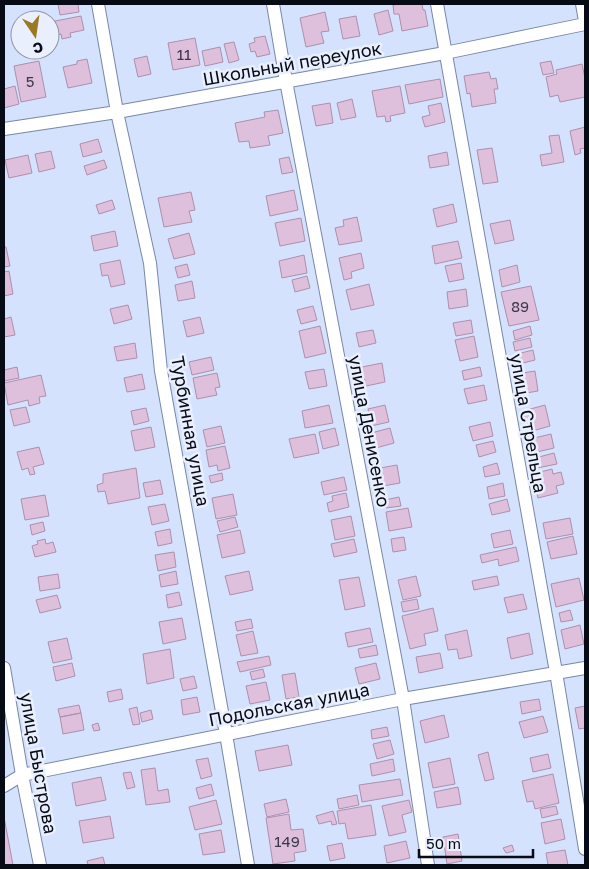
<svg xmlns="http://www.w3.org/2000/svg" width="589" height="869" font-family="'Golos Text',sans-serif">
<rect width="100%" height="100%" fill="#d5e2fe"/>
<path fill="#dec0dd" stroke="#ac90ac" d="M58,4H78L79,12L60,15Z
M400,4H422L423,10H425L428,26L402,31L399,14H394L393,5Z
M388,10L393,31L379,35L374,14Z
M325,12L329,31L321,32L324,43L306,47L300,18Z
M81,16L84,30L70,33L71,37L62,39L61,34L52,36L50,22Z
M356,16L360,36L343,39L339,19Z
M265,36L270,54L257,57L255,51L251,52L249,44L255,42L254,38Z
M195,38L200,65L173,70L168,43Z
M234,42L239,60L229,63L224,44Z
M220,47L223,62L205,66L202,51Z
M147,56L151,74L138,77L134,59Z
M87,59L92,83L68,88L63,67L77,64V61Z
M39,61L46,97L21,102L14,66Z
M551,61L554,73L543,75L540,63Z
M582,64L585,78V97L560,102L558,95L550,97L546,77L557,74L556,70Z
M489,72L491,79L496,78L498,89H494L496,103L472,107L470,93L467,94L464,76Z
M440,79L443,97L409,104L405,85Z
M15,86L19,104L4,108V89Z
M400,86L405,113L390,116L391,121L386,122L385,116L377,117L372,91Z
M352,99L356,117L341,120L337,103Z
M330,103L333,123L316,126L312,106Z
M441,103L445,122L425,127L422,117L430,115L428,106Z
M278,110L283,133L268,136L270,145L250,148L249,141L239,142L235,123L265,117L264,112Z
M585,127V148L580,149L581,153L575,155L570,131Z
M559,135L564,162L542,166L540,155L552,153L549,136Z
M98,139L102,152L83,157L80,144Z
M492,148L498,182L483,184L477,150Z
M51,151L55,168L39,172L35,154Z
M447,152L449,165L430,168L428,156Z
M28,155L32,173L9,178L5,160Z
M289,157L293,172L282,174L279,159Z
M104,160L107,168L87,175L84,166Z
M294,190L298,210L270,216L266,196Z
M191,192L195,210L189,211L192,222L164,227L158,198Z
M112,200L115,209L99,214L96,205Z
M453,204L457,222L437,227L433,209Z
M357,217L362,241L339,245L335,228L344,226L343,220Z
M301,218L305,241L280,246L275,223Z
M510,220L514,240L495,244L490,224Z
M115,231L118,246L94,251L91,236Z
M189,233L195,254L174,259L168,239Z
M458,241L462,258L435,264L432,246Z
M4,247H6L10,266L4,267Z
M361,253L364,268L351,272L352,278L344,280L339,258Z
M304,255L307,273L282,278L279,261Z
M120,260L125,284L111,287L108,275L102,276L100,264Z
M461,263L464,279L449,282L445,266Z
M187,264L190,275L178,278L175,267Z
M517,265L520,282L502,287L499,270Z
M9,271L13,294L4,296V272Z
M307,276L310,288L295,292L292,280Z
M192,281L195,298L178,301L175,285Z
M369,284L374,305L351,310L346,290Z
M531,286L539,320L509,326L501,292Z
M466,289L468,306L449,309L447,292Z
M128,305L132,319L114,324L110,309Z
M313,306L317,320L301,324L297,310Z
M11,317L15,335L4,337V319Z
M200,317L204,333L187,337L183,321Z
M471,320L473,333L456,336L453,323Z
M320,326L326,353L305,358L299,331Z
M530,326L532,335L515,340L513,331Z
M373,330L376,343L359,347L356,333Z
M474,336L478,357L460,361L455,340Z
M530,338L532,347L515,351L513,342Z
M135,343L137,358L117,361L114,347Z
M533,350L535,360L515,365L513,355Z
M211,357L214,370L192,375L189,362Z
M382,363L385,382L366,386L362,367Z
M17,367L19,378L4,381V370Z
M480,367L482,376L464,380L462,371Z
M324,369L327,386L309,389L305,372Z
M535,371L538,391L520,394L517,374Z
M217,373L220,387L215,388L217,395L197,399L193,378Z
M142,374L145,389L127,392L124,378Z
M41,375L46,396L39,397L40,403L29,406L28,400L8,405L4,383Z
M484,385L487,400L468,404L464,389Z
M329,405L333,423L305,428L302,411Z
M385,405L389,422L371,426L368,409Z
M545,405L550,426L529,432L523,411Z
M26,407L30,422L14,426L10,410Z
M146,408L149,421L134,425L131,411Z
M490,422L493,436L473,441L469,427Z
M221,426L225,443L207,447L203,430Z
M151,427L155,447L135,451L131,431Z
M335,428L339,445L323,449L319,432Z
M390,428L394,443L376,448L371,433Z
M315,434L319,453L294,458L289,439Z
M551,434L554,448L533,453L530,439Z
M493,441L496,452L479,457L476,445Z
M225,446L230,468L218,471L217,465L209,467L206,450Z
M39,447L44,464L33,467L35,474L30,475L28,468L22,470L17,452Z
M554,453L557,464L537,468L535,458Z
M497,463L500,474L485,477L483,467Z
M397,465L400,483L383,486L380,468Z
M136,468L140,498L108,504L105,491L98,492L97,485L103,483V474Z
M552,469L553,474L561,472L564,484L556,486L558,493L538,498L532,474Z
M222,473L223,480L211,483L209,476Z
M344,477L347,490L324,495L321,482Z
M160,480L163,494L146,497L143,483Z
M503,483L505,496L489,499L487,487Z
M346,493L349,507L329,512L327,503L333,501L332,496Z
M233,494L237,515L216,519L212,498Z
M45,495L49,516L25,520L21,499Z
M399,497L401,506L386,508L385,500Z
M507,499L510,511L492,515L489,504Z
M165,504L169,521L152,525L148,507Z
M408,508L412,527L389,531L386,512Z
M351,516L355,536L335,540L331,520Z
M235,517L238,527L220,532L217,521Z
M570,518L573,534L546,539L543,523Z
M43,522L45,531L32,535L30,525Z
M170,529L172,543L158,546L155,532Z
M240,530L245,553L222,558L217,535Z
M510,530L513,544L494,548L491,534Z
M573,536L577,554L551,559L547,542Z
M404,537L406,550L393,552L391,539Z
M45,539L46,544L53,542L56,552L35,557L32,546L38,544L37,541Z
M354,539L357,552L334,557L331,544Z
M516,547L519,561L499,566L498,559L482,563L480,555Z
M174,552L176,567L158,571L155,555Z
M176,571L178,584L161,587L159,575Z
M249,571L253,590L230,595L225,576Z
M58,574L60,588L40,591L38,577Z
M416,576L421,596L403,600L398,580Z
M497,576L499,585L474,590L472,581Z
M359,577L365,606L345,610L339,580Z
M579,578L584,600L556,607L551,584Z
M179,592L182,605L168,608L166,595Z
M523,594L527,609L508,613L504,598Z
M57,595L61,608L40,613L36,600Z
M417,599L419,609L403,612L401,602Z
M433,608L438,631L424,634L426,645L410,649L402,616Z
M570,610L573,620L561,622L559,613Z
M182,618L186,639L163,644L159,622Z
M251,619L253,628L237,631L235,622Z
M580,625L584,644L565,649L561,630Z
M370,628L373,642L348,647L345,633Z
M467,630L472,656L459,659L457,649L448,650L445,635Z
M253,631L258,653L241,656L236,635Z
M529,633L533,654L511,659L507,638Z
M67,638L72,659L53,663L48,642Z
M376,645L378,655L360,658L358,649Z
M170,649L174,678L147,684L143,654Z
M440,653L443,668L419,673L416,657Z
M269,656L271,665L240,672L237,662Z
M72,663L75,676L56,681L53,667Z
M376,663L380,679L359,684L355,668Z
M263,669L265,677L252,680L250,672Z
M295,673L299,697L286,699L282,675Z
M194,676L197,688L183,691L180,679Z
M266,682L270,700L250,704L246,686Z
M121,689L123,699L109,702L107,692Z
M197,697L200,712L183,715L181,700Z
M539,699L541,710L522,714L520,702Z
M79,705L81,713L60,717L58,709Z
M585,706V728L579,729L575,708Z
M137,707L140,724L133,725L129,709Z
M151,710L153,719L142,722L140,713Z
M81,713L84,730L63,734L60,717Z
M444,715L449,737L425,743L420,721Z
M543,716L548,732L524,738L519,722Z
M98,723L100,730L94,731L92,725Z
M387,727L389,736L372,739L371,730Z
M390,740L394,754L377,759L373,744Z
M288,745L292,765L259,771L255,751Z
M488,752L494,779L485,781L478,755Z
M548,754L551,768L533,772L530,758Z
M208,758L212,776L201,779L196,760Z
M450,758L455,784L433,788L428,763Z
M393,759L395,771L372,776L370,764Z
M155,768L158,791L168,789L170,802L146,805L141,770Z
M131,772L135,787L127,789L123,773Z
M553,774L559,803L535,809L533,801L527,802L522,781Z
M101,777L106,800L76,806L72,783Z
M400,779L403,795L362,802L359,785Z
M211,784L214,795L199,799L196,788Z
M458,787L461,804L437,808L434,792Z
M357,795L359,805L339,809L337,799Z
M286,799L289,812L267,817L264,804Z
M216,800L222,824L195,830L189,807Z
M409,800L412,812L402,815L406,832L389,836L382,806Z
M371,805L376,835L348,839L345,823L339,824L337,811Z
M556,806L558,814L542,818L540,809Z
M333,811L337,824L332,825L331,821L319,824L316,816Z
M289,814L291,830L303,829L306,851L294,853L295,861L273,864L266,818Z
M110,816L114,838L83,843L79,821Z
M4,817L13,865H4Z
M561,819L565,839L545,844L541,823Z
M221,830L225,852L203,855L199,834Z
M458,834L462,861L447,864L443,837Z
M406,841L410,858L387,863L384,846Z
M342,843L345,858L330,861L327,846Z
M512,845L514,851L506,853L503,848Z
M565,850L568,865H548L546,853Z
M103,857L105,865H88L87,861Z"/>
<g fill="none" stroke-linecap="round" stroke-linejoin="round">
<g stroke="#7987a7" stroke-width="14">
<path id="minor" d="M98,4L117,112L150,263L161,371L226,734L248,865
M273,4L286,81L403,699L428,865
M437,4L556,672L585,849
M582,4L585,21
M4,129L117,112L445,53L585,24
M4,668L22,775L40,865
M4,786L22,775L403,699L585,668"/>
</g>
<use href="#minor" stroke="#fff" stroke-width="12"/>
</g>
<g text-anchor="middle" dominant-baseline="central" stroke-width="5" stroke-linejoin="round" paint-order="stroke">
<g font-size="15" fill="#3d3848">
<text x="184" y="54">11</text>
<text x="30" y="81">5</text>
<text x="520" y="306">89</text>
<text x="287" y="841">149</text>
</g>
<g font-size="18" fill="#070b16" stroke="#e9effd">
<text transform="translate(292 63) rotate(-10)">Школьный переулок</text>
<text transform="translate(529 423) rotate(80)">улица Стрельца</text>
<text transform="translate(191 431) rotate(80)">Турбинная улица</text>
<text transform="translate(370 431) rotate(79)">улица Денисенко</text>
<text transform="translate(289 704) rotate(-11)">Подольская улица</text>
<text transform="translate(39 763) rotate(80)">улица Быстрова</text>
</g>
</g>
<rect width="589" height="869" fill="none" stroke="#070b16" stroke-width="10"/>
<g transform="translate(35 35) rotate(167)"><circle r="24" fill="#e9effd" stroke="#8f94a1"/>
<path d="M0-4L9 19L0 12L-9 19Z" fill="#9a7923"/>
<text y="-8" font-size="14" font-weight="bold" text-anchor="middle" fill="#070b16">С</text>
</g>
<path d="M419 849v8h114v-8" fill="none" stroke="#070b16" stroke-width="2.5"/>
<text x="426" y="849" font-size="15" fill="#070b16" stroke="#e9effd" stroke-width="4" paint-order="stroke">50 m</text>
</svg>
